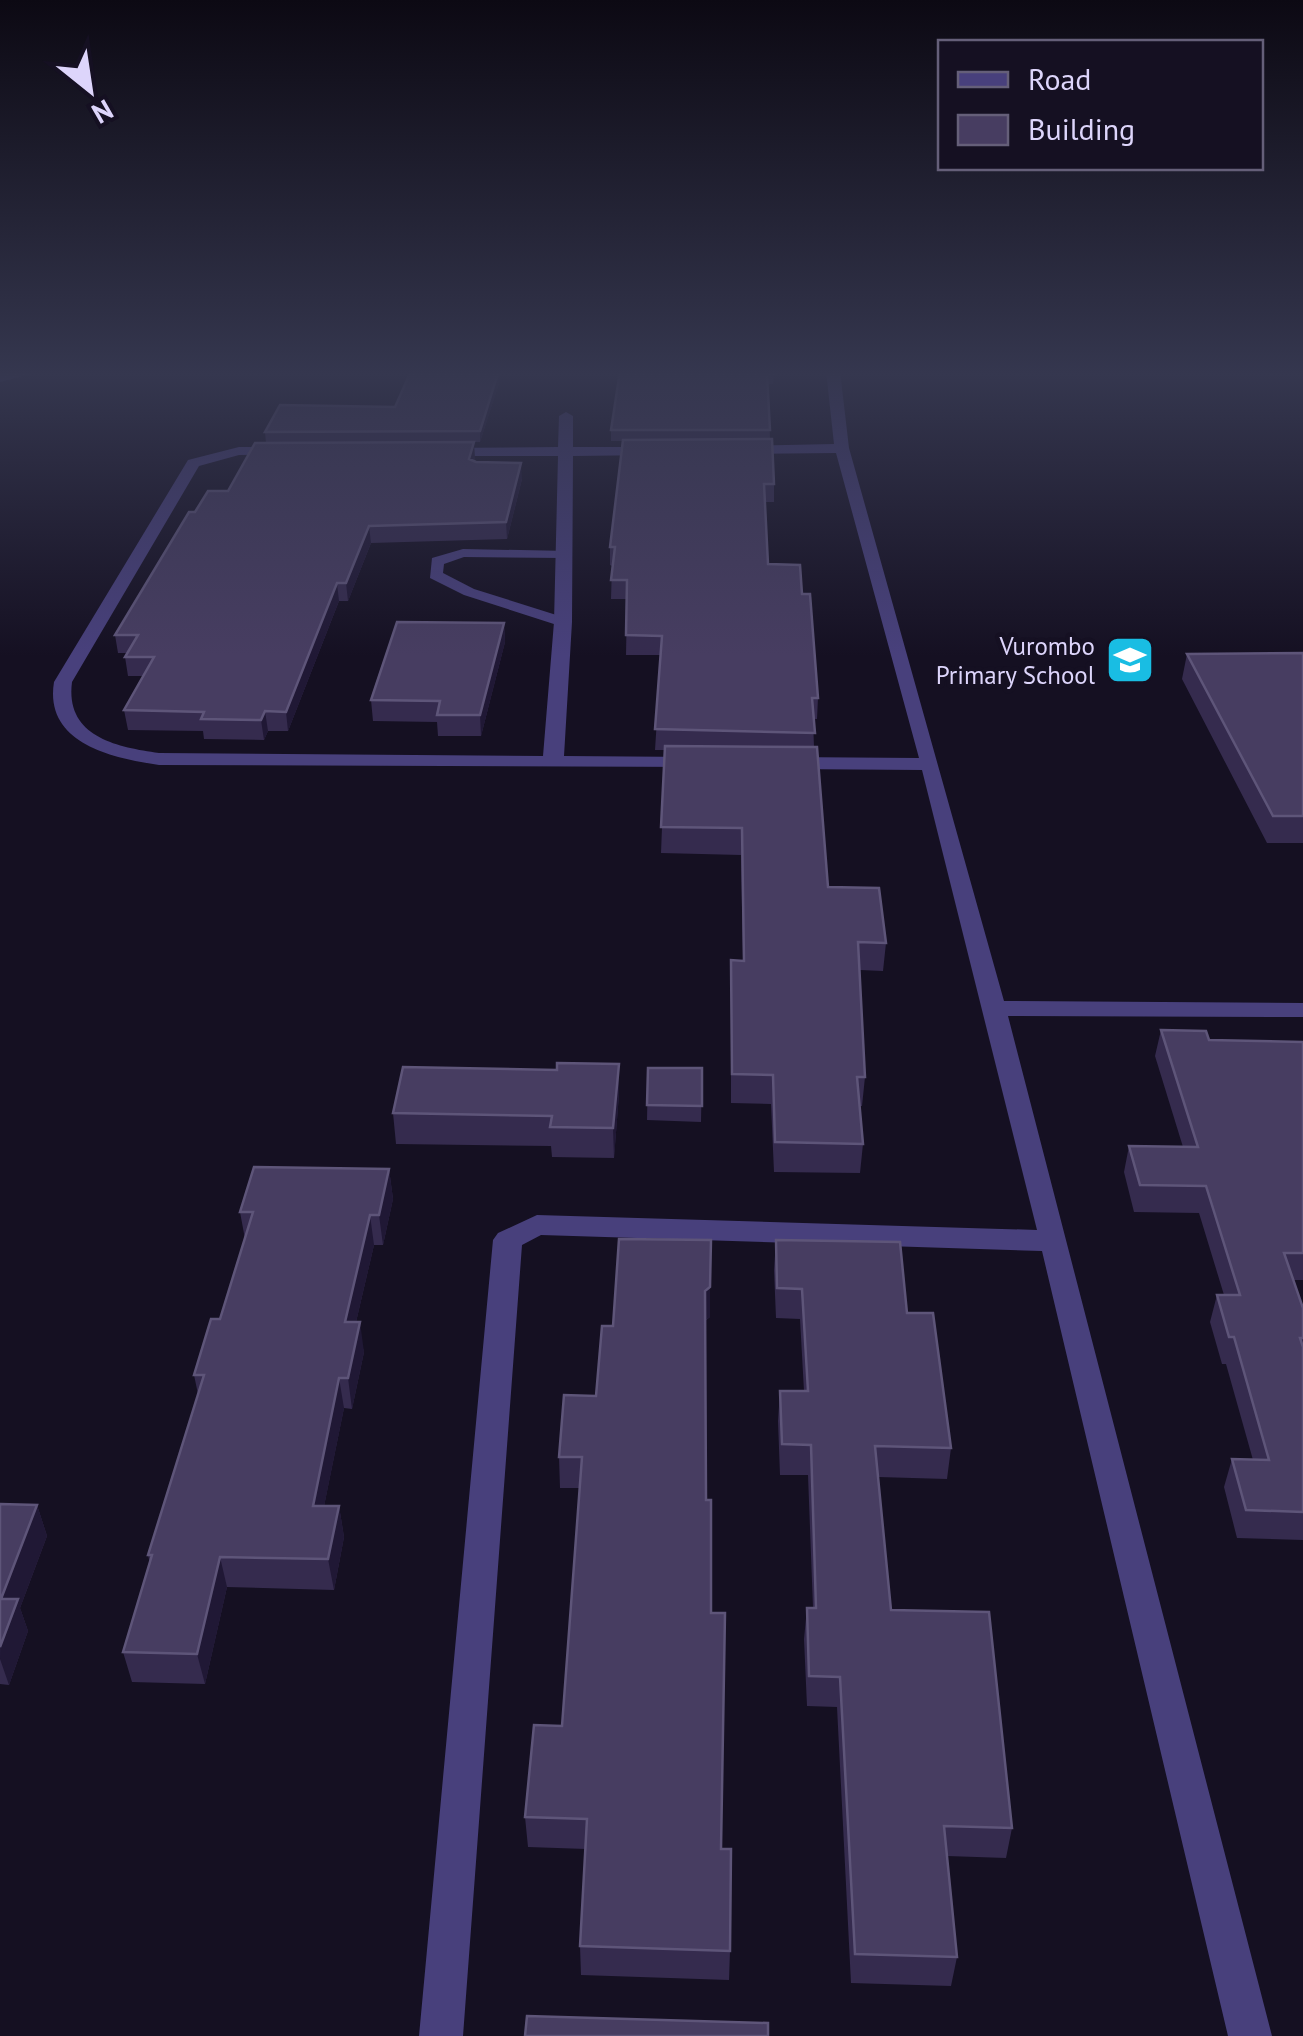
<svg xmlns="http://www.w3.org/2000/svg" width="1303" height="2036" font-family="'PT Sans',sans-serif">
<rect width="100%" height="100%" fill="#151022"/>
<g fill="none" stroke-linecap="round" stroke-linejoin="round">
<path fill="#48407c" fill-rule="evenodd" d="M463,549L569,551V557L564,558L464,557L444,564L443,573L474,589L569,619V625H557L464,595L430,578L432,558Z"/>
<path fill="#48407c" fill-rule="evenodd" d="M18,371H43L0,382V374Z
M826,371H840L849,448L1004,1001L1303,1003V1017L1008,1016L1272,2036H1228L1042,1251L541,1235L522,1245L463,2036H419L493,1240L498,1233L537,1215L1037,1230L922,770L786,769L776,763L786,757L919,758L836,453L741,454L734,450L741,446L834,444Z
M566,412L573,416V447H656L663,451L656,455L573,456L572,622L564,756L696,757L706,763L703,767L159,765C111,758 44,743 54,682L188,460L239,447H281L286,448V454L239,455L199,466L72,682C65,736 115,747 159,753L543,756L554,622L558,456H441L434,452L441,448L558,447L559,416Z"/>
</g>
<path fill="#352b4e" d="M774,371L773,384H768L770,439L774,484V502H765L768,564L802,594L818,698L817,719H813L814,747L828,887L886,943L883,971L860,970L865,1077L862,1106H860L863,1144L860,1173L774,1172L771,1104L731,1103V960L743,961L741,855L661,853L665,750H655L661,655H626L627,599H611L612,566L610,565V547L622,441H611V430Z
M498,373L499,383L480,442H398L475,458L474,461L522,479L507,539L371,543L348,601H339L288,731H268L264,740L204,739L203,731L128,730L124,710L143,676H128L125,657L127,653H118L115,635L195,512L228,491L266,443L265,432L395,407Z
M504,623L505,642L481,736H438L437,722L373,721L371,700Z
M1303,653V843H1267L1182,679L1187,654Z
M1161,1030L1209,1040L1303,1042V1280H1293L1303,1308V1540L1237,1538L1224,1487L1232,1459L1253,1460L1226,1364H1222L1210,1322L1217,1295H1224L1199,1213L1134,1212L1124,1172L1129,1146L1183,1147L1155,1056Z
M648,1068H702L701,1122L647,1120Z
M619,1094L614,1158L552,1157L551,1146L396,1144L393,1113Z
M389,1169L393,1199L383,1245H374L356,1322L364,1352L352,1409L344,1408L324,1506H339L344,1537L334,1590L227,1587L205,1684L132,1682L123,1652L150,1564L148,1555L198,1394L194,1375L220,1319L245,1239L240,1212Z
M776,1240L907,1313L951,1448L947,1479L878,1477L891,1610L1012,1828L1006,1858L947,1856L957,1957L951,1986L851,1983L837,1707L807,1706L804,1639L807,1608H813L808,1475H780L778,1421L780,1391H804L800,1319L776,1318L774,1270Z
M710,1317L705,1321L706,1500L721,1849L730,1951L729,1980L581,1975L580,1946L586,1849L528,1847L525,1817L562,1726L580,1488H560L559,1457L596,1396L613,1326Z
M0,1504L37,1505L47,1536L20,1608L28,1631L9,1685L0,1684Z"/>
<path fill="#201835" d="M498,373L499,383L480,442V431Z
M474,442L475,458L470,475L469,459Z
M521,463L522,479L507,539L506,522Z
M369,526L371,543L348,601L346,583Z
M337,583L339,601L288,731L286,712Z
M504,623L505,642L481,736L480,715Z
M265,711L268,731L264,740L261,720Z
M619,1064V1094L614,1158L613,1128Z
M389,1169L393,1199L383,1245L379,1215Z
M370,1215L374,1245L349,1352L345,1322Z
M710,1287V1317L704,1321L705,1291Z
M360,1322L364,1352L352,1409L348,1378Z
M339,1378L344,1408L318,1536L313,1506Z
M37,1505L47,1536L20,1608L28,1631L9,1685L0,1659L1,1599Z
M339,1506L344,1537L334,1590L328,1559Z
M220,1557L227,1587L205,1684L197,1654Z"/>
<path fill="#473d61" stroke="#5e5579" stroke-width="2.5" d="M411,371L498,373L480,431L265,432L280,405L395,407Z
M620,371H774V374H767L770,430H611Z
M772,439L774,484H764L768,564L800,565L802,594H810L818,698H812L815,733L655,729L662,636L626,635L627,580H611L615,547H610L623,440Z
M474,442L469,459L476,462L521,463L506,522L369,526L346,583H337L286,712L265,711L261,720L201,719L204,712L124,710L154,657H125L138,635H115L189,512H195L208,491H228L255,443Z
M397,622L504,623L480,715H437L440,701L371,700Z
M1303,653V816H1273L1187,654Z
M665,746L817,747L828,887L879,888L886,943L858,942L865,1077H857L863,1144L775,1142L773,1075L732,1074L731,960L744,961L742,828L661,827Z
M1161,1030L1206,1031L1209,1040L1303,1042V1253H1284L1303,1308V1338H1300L1303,1347V1512L1246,1510L1232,1459L1269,1460L1234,1337H1229L1217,1295H1240L1206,1186L1140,1185L1129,1146L1198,1147Z
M557,1063L619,1064L613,1128L550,1127L552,1116L393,1113L403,1067L557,1070Z
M648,1068H702V1106L647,1105Z
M254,1167L389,1169L379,1215H370L345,1322H360L348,1378H339L313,1506H339L328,1559L220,1557L197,1654L123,1652L152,1555H148L204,1375H194L211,1319H220L253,1212H240Z
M619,1239L711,1240L710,1287L705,1291L706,1500H711V1613H725L721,1849H731L730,1951L580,1946L587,1819L525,1817L534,1725L562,1726L582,1457H559L564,1395L596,1396L602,1326H613Z
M776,1240L900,1242L907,1313H933L951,1448L875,1446L891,1610L989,1612L1012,1828L944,1826L957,1957L855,1954L840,1677L809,1676L807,1608H816L811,1445L782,1444L780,1391H808L802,1289L777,1288Z
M0,1504L37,1505L1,1599H18L0,1647Z
M527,2016L768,2023V2036H525Z"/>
<linearGradient id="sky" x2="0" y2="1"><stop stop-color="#0c0913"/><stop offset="0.57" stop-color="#35374f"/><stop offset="1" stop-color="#35374f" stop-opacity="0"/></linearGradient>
<rect width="1303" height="656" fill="url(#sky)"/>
<defs>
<g id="school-square" transform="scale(2.5)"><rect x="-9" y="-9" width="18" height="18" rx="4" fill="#19bde3" stroke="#151022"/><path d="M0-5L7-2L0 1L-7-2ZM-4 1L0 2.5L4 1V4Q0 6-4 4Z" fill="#fff"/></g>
</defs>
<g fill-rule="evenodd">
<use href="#school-square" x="1130" y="660"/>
</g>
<g text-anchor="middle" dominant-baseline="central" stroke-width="9" stroke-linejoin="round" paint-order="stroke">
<g font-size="25" fill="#ddd5fb" stroke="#151022" text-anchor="end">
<text x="1095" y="646">Vurombo<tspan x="1095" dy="29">Primary School</tspan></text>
</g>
</g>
<rect x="938" y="40" width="325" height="130" fill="#151022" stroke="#655f79" stroke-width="2.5"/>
<rect x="958" y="72" width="50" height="15" fill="#48407c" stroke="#655f79" stroke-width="2.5"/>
<text x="1028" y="90" font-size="30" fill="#ddd5fb">Road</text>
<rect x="958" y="115" width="50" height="30" fill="#473d61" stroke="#655f79" stroke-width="2.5"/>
<text x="1028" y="140" font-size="30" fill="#ddd5fb">Building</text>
<g transform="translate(90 90) rotate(150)" stroke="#151022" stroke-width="8" paint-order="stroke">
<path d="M0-8L18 38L0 25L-18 38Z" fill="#ddd5fb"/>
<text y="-15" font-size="28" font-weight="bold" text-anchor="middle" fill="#ddd5fb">N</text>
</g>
</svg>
